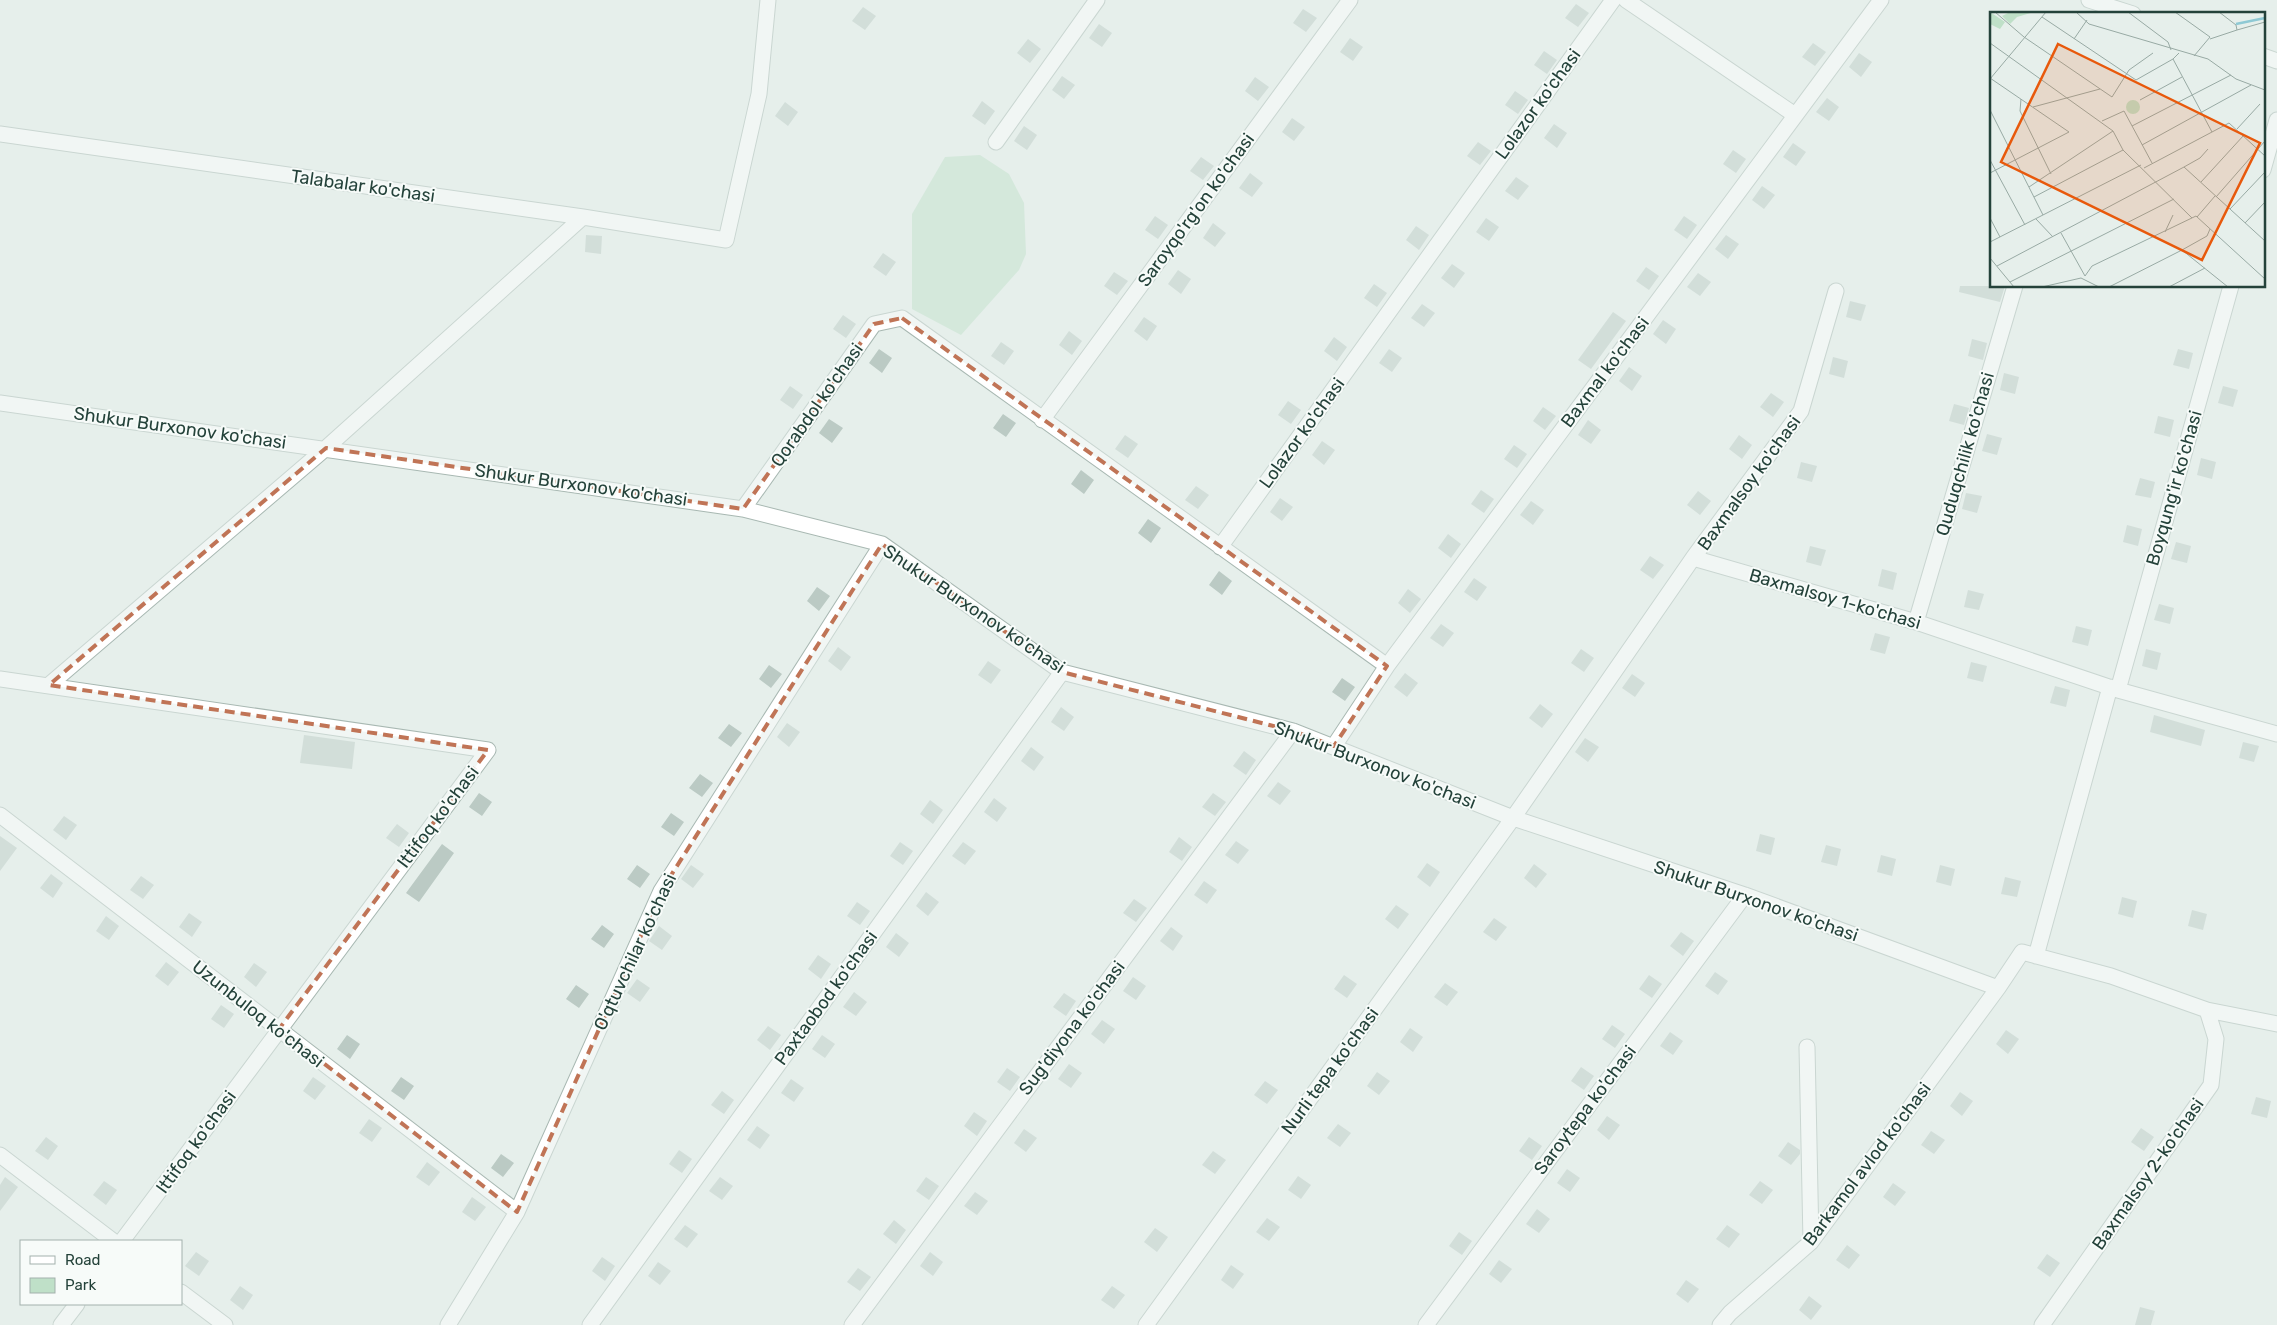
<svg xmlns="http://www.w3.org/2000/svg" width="2277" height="1325" font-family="Rubik,sans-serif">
<rect width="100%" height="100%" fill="#e6efeb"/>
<path fill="#bfe0c8" d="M980,155L1009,174L1024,203L1026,254L1019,270L961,335L912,309V214L945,157Z"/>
<path fill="#bbcac4" d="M1576,4L1589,13L1578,27L1565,18Z
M863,7L876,16L865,30L852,21Z
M1303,9L1317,18L1306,32L1293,23Z
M1099,24L1112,33L1102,47L1089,38Z
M1350,38L1363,47L1353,61L1340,52Z
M1028,39L1041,49L1030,63L1017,53Z
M1813,43L1826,52L1815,66L1802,57Z
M1544,51L1557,60L1547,74L1534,65Z
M1859,53L1872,62L1861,77L1849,67Z
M1062,76L1075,85L1064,99L1052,90Z
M1255,77L1269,87L1258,101L1245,91Z
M1515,91L1528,100L1518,114L1505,105Z
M1827,98L1839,107L1829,121L1816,112Z
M982,101L995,111L985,125L972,116Z
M785,102L798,112L788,126L775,116Z
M1292,118L1305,127L1294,141L1282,132Z
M1554,124L1567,133L1557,148L1544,138Z
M1024,126L1037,135L1027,150L1014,141Z
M1478,142L1491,151L1480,165L1467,156Z
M1793,143L1806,152L1796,166L1783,157Z
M1733,150L1746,159L1736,173L1723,164Z
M1201,157L1214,166L1203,180L1190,171Z
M1250,173L1263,183L1252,197L1239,188Z
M1516,177L1529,186L1518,200L1505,191Z
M1762,186L1775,195L1764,209L1752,200Z
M1155,216L1168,225L1158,239L1145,230Z
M1684,216L1697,225L1687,239L1674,230Z
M1486,218L1499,227L1489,241L1476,232Z
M1213,223L1226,233L1215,247L1203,238Z
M1416,226L1429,235L1419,250L1406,240Z
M586,235L602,236L601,254L585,252Z
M1726,235L1739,244L1728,259L1715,249Z
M883,253L896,262L886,276L873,267Z
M1452,264L1465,273L1454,288L1441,278Z
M1646,267L1659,276L1649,290L1636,281Z
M1178,270L1191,279L1181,294L1168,284Z
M1114,272L1128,281L1117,295L1104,286Z
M1698,273L1711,282L1700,296L1687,287Z
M1374,284L1387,293L1377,307L1364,298Z
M1960,286H2005L2000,302L1959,292Z
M1850,301L1866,305L1861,321L1846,317Z
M1422,304L1435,313L1424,327L1411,318Z
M1613,312L1626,321L1591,369L1578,360Z
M843,315L856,324L846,338L833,329Z
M1144,317L1157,326L1147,341L1134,331Z
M1663,320L1676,329L1666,344L1653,334Z
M1069,331L1082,341L1072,355L1059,345Z
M1334,337L1347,347L1337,361L1324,351Z
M1972,339L1987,343L1983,360L1968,356Z
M1001,342L1014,351L1004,365L991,356Z
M879,349L892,358L882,373L869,363Z
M1389,349L1402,358L1392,372L1379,363Z
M2178,349L2193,353L2189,369L2173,365Z
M1833,357L1848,361L1844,378L1829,374Z
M1629,367L1642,376L1632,391L1619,381Z
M2004,373L2019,377L2015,394L2000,390Z
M790,386L803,395L793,409L780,400Z
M2223,386L2238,390L2233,407L2218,403Z
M1771,393L1784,402L1773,417L1760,407Z
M1288,401L1301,410L1291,424L1278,415Z
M1954,404L1969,408L1964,425L1949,421Z
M1543,407L1556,416L1545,430L1533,421Z
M1003,414L1016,423L1006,437L993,428Z
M2158,416L2174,420L2170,437L2154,433Z
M829,419L843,428L832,443L819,433Z
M1588,420L1601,430L1591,444L1578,435Z
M1987,434L2002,438L1997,455L1982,451Z
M1125,435L1138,444L1128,458L1115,449Z
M1739,435L1752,445L1742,459L1729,449Z
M1322,441L1335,450L1324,465L1312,455Z
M1514,445L1527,454L1517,468L1504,459Z
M2201,458L2216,462L2212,479L2197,475Z
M1801,462L1817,466L1812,482L1797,478Z
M1081,470L1094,480L1084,494L1071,484Z
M2140,478L2155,482L2151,498L2135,495Z
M1196,486L1209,495L1198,509L1185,500Z
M1481,490L1494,499L1484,513L1471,504Z
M1698,491L1711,501L1700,515L1687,505Z
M1966,493L1982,496L1977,513L1962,509Z
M1280,498L1293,507L1282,521L1270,512Z
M1531,501L1544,510L1533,525L1520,515Z
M1148,519L1161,528L1151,543L1138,533Z
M2127,525L2142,529L2138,546L2123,542Z
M1448,534L1461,544L1451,558L1438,548Z
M2176,542L2191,546L2187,563L2171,559Z
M1810,546L1826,550L1821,566L1806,562Z
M1650,556L1664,565L1653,579L1640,570Z
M1882,569L1897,573L1893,590L1878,586Z
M1219,571L1232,581L1222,595L1209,585Z
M1474,578L1487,587L1477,601L1464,592Z
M817,587L830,596L819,611L807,601Z
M1408,589L1421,599L1410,613L1398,603Z
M1968,590L1984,594L1979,610L1964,607Z
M2159,604L2174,608L2170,624L2154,620Z
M1441,624L1454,633L1443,647L1430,638Z
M2076,626L2092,630L2088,646L2072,642Z
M1875,633L1890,637L1885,654L1870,650Z
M838,647L851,657L841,671L828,661Z
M1581,649L1594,658L1584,672L1571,663Z
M2146,649L2161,653L2157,670L2142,666Z
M988,661L1001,670L991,684L978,675Z
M1971,662L1987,666L1983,682L1967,678Z
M769,665L782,674L771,688L759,679Z
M1405,673L1418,683L1407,697L1394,687Z
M1632,674L1645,683L1635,697L1622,688Z
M1342,678L1355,687L1345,701L1332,692Z
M2055,686L2070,690L2066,707L2050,703Z
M1540,704L1553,714L1542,728L1529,718Z
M1061,707L1074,717L1064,731L1051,722Z
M2154,715L2205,730L2201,746L2150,732Z
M787,723L800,732L789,747L777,737Z
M729,724L742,733L731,747L718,738Z
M304,735L355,742L352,769L300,763Z
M1585,738L1599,747L1588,762L1575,752Z
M2243,742L2259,746L2254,762L2239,758Z
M1031,747L1044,757L1034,771L1021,761Z
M1244,751L1256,760L1246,775L1233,766Z
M700,774L713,783L702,797L689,788Z
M1278,782L1291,791L1280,805L1267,796Z
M479,793L492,802L482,816L469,807Z
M1213,793L1226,802L1215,816L1202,807Z
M994,798L1007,808L997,822L984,812Z
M930,800L943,810L933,824L920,814Z
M671,813L684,822L674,836L661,827Z
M64,816L77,825L66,840L53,830Z
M397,824L409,833L399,847L386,838Z
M1760,834L1775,838L1771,855L1756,851Z
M0,836L17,848L0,871Z
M1179,837L1192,847L1182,861L1169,852Z
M1236,841L1249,850L1238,864L1225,855Z
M900,842L913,851L903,865L890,856Z
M963,842L976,851L965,865L952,856Z
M442,844L454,853L419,902L406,893Z
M1826,845L1841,849L1837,866L1821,862Z
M1881,855L1896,859L1892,876L1877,872Z
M1427,863L1440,872L1430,887L1417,877Z
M1534,864L1547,874L1536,888L1524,878Z
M637,865L650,874L640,888L627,879Z
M691,865L704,874L693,888L681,879Z
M1940,865L1955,869L1951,886L1936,882Z
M51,874L63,883L53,898L40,888Z
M141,876L154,885L143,899L130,890Z
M2005,877L2021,881L2017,897L2001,894Z
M1204,881L1217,890L1207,904L1194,895Z
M926,892L939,902L928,916L916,906Z
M2122,897L2137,901L2133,918L2118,914Z
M1134,899L1147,908L1136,922L1123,913Z
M857,902L870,911L860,925L847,916Z
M1396,905L1409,914L1398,929L1385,919Z
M2192,910L2207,914L2203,930L2188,926Z
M189,913L202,922L192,937L179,927Z
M106,916L119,926L109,940L96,931Z
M1494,918L1507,927L1496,941L1483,932Z
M602,925L614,934L604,948L591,939Z
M659,926L672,936L662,950L649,941Z
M1171,927L1183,936L1173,951L1160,941Z
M1681,932L1694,941L1683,956L1670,946Z
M896,933L909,943L899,957L886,947Z
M818,955L831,964L821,979L808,969Z
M166,962L179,972L168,986L155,976Z
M254,963L267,972L256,987L244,977Z
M1715,972L1728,981L1718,995L1705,986Z
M1344,975L1357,984L1347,998L1334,989Z
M1649,975L1662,984L1652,998L1639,989Z
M1133,977L1146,986L1136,1000L1123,991Z
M637,979L650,988L640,1002L627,993Z
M1445,983L1458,992L1447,1006L1434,997Z
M576,985L589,994L579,1008L566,999Z
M854,992L867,1002L856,1016L843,1007Z
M1064,993L1076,1001L1066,1016L1053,1007Z
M221,1005L234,1014L224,1028L211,1019Z
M1102,1020L1115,1029L1104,1044L1091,1034Z
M1612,1025L1625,1034L1615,1048L1602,1039Z
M768,1026L781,1035L770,1050L757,1040Z
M1410,1028L1423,1037L1413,1052L1400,1042Z
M2006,1030L2019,1039L2008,1054L1996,1044Z
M1670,1032L1683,1041L1673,1055L1660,1046Z
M347,1035L360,1044L350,1059L337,1049Z
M822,1035L835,1044L825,1058L812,1049Z
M1069,1064L1082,1073L1071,1088L1058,1079Z
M1581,1067L1594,1076L1584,1090L1571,1081Z
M1007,1068L1020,1077L1010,1091L997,1082Z
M1377,1072L1390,1081L1379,1095L1367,1086Z
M313,1077L326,1086L315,1100L303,1091Z
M401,1077L414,1086L404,1100L391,1091Z
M791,1079L804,1088L794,1102L781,1093Z
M1265,1081L1278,1090L1267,1104L1254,1095Z
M722,1091L734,1100L724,1114L711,1105Z
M1960,1092L1973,1101L1962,1116L1950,1106Z
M2256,1097L2271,1101L2267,1118L2251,1114Z
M974,1112L987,1121L977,1136L964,1126Z
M1607,1116L1620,1125L1609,1140L1597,1130Z
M369,1119L382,1128L372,1142L359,1133Z
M1338,1124L1351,1133L1340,1147L1327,1138Z
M757,1126L770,1135L760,1149L747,1140Z
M2141,1128L2154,1137L2144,1151L2131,1142Z
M1024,1129L1037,1138L1026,1152L1014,1143Z
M1931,1131L1945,1140L1934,1154L1921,1145Z
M46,1137L58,1146L48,1160L35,1151Z
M1529,1137L1542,1146L1532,1160L1519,1151Z
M1788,1142L1800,1150V1154L1791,1165L1778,1156Z
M679,1150L692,1159L682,1173L669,1164Z
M1213,1151L1226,1160L1215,1174L1202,1165Z
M501,1154L514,1163L503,1177L491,1168Z
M427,1162L440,1172L429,1186L416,1177Z
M1567,1169L1580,1178L1570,1192L1557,1183Z
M1298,1176L1311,1185L1301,1199L1288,1190Z
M5,1177L18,1187L0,1211V1185Z
M720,1177L733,1186L722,1200L709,1191Z
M926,1177L939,1186L929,1200L916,1191Z
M104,1181L117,1190L106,1205L93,1195Z
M1760,1181L1773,1190L1762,1204L1749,1195Z
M1893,1183L1906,1192L1895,1206L1883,1197Z
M975,1192L988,1201L977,1215L964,1206Z
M472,1197L486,1207L475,1221L462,1212Z
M1537,1209L1550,1219L1539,1233L1526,1224Z
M1267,1218L1280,1227L1269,1241L1256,1232Z
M894,1220L906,1230L896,1244L883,1234Z
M685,1225L698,1234L687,1248L674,1239Z
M1727,1225L1740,1234L1729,1248L1716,1239Z
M1155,1228L1168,1237L1157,1252L1144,1242Z
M1459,1232L1472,1241L1462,1255L1449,1246Z
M1847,1245L1860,1255L1849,1269L1836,1260Z
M196,1252L209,1261L199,1276L185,1266Z
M930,1252L943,1262L933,1276L920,1266Z
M2047,1254L2060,1263L2050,1277L2037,1268Z
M602,1257L615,1266L605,1281L592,1271Z
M1499,1260L1512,1269L1501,1283L1489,1274Z
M658,1262L671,1271L660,1285L648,1276Z
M1231,1265L1244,1274L1233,1289L1221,1280Z
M858,1268L871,1277L860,1291L847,1282Z
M1686,1280L1699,1289L1688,1303L1676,1294Z
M240,1286L253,1295L243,1310L230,1300Z
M1112,1286L1125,1295L1114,1309L1101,1300Z
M1809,1296L1822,1306L1811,1320L1799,1310Z
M2140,1307L2155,1311L2151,1325H2135Z"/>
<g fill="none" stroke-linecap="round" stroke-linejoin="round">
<g stroke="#a8b8b2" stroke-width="17">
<path id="minor" d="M1626,0L1795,115
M2089,0L2133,14
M2263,56L2277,61
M0,134L583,217L726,240L759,94L768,0
M996,142L1097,0
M2263,170L2277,120
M0,403L743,509L882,544L1062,672L1293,731L1513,818L1745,895L1998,988
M1042,420L1350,0
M743,509L874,324L902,318L1387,666
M1220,547L1613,0
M1693,558L1801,411L1836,291
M1916,622L2015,286
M0,679L488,750L122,1241
M49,685L326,448L583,217
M2118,690L2231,286
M1334,746L1387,666L1881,0
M0,815L517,1212
M2036,956L2110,687
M1807,1047L1811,1242
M0,1155L113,1241
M181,1292L225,1325
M61,1325L77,1304
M448,1325L517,1212L661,891L882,544
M590,1325L1062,672
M852,1325L1293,731
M1146,1325L1513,818L1693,558L1916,622L2118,690L2277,734
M1426,1325L1745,895
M1720,1325L1730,1313L1811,1242L1998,988L2022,952L2111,976L2207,1010L2277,1024
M2042,1325L2211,1085L2216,1039L2207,1010"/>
</g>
<use href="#minor" stroke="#fff" stroke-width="15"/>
</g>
<path d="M0 0H2277V1325H0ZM902,318L1387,666L1334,746L1293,731L1062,672L882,544L661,891L517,1212L279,1029L488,750L49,685L326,448L743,509L874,324Z" fill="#e6efeb" fill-opacity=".55" fill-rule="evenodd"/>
<path fill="none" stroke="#c07456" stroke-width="4" stroke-dasharray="10 6" stroke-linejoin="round" d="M902,318L1387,666L1334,746L1293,731L1062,672L882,544L661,891L517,1212L279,1029L488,750L49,685L326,448L743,509L874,324Z"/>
<g text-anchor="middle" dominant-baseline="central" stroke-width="4" stroke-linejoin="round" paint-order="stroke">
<g font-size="18" fill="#24423a" stroke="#f7fbf9">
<text transform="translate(1538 104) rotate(-54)">Lolazor ko'chasi</text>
<text transform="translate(363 186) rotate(8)">Talabalar ko'chasi</text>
<text transform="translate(1196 210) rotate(-54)">Saroyqo'rg'on ko'chasi</text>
<text transform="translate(1605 372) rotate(-53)">Baxmal ko'chasi</text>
<text transform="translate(817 405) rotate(-55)">Qorabdol ko'chasi</text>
<text transform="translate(180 428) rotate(8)">Shukur Burxonov ko'chasi</text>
<text transform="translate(1302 433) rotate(-54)">Lolazor ko'chasi</text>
<text transform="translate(1965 454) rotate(-74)">Quduqchilik ko'chasi</text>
<text transform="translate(1749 483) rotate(-54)">Baхmalsoy ko'chasi</text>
<text transform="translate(581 485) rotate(8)">Shukur Burxonov ko'chasi</text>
<text transform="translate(2174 488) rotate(-74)">Boyqung'ir ko'chasi</text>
<text transform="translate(1835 599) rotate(16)">Baxmalsoy 1-ko'chasi</text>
<text transform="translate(974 609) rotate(34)">Shukur Burxonov ko'chasi</text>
<text transform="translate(1375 765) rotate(21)">Shukur Burxonov ko'chasi</text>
<text transform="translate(438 817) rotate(-53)">Ittifoq ko'chasi</text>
<text transform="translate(1756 901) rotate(19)">Shukur Burxonov ko'chasi</text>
<text transform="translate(635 952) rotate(-65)">O'qtuvchilar ko'chasi</text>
<text transform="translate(826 998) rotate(-54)">Paxtaobod ko'chasi</text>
<text transform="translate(258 1014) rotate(38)">Uzunbuloq ko'chasi</text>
<text transform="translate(1072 1028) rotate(-53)">Sug'diyona ko'chasi</text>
<text transform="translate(1330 1071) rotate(-54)">Nurli tepa ko'chasi</text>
<text transform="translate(1585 1110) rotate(-53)">Saroytepa ko'chasi</text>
<text transform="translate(196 1142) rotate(-54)">Ittifoq ko'chasi</text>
<text transform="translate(1867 1164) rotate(-53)">Barkamol avlod ko'chasi</text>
<text transform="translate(2148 1174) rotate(-55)">Baxmalsoy 2-ko'chasi</text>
</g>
</g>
<g transform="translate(1990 12)">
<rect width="275" height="275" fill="#e6efeb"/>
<path d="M0,0L15,10L10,17L0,12ZM20,0H44L27,5L20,12L12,4ZM136 95a7 7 0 1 1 14 0a7 7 0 1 1-14 0Z" fill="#bfe0c8"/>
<path fill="none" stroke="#8ec9d4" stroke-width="2.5" d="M246,12L275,6"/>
<path fill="none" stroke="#98aaa4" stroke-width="1" d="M5,0L34,25L122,85L139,58L163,41M86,0L99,12L218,47L246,67L275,78M138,0L178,30L181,38M185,0L220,25L204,44M52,5L146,68L183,47M247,18L275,10M84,27L97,8M220,27L247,18L246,13L229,0M0,31L123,119L133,138L202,206M189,41L183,47L222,120M0,66L79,120L0,161M0,67L56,0M31,87L30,99L61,162M150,88L192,65M43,95L110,77M0,98L53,203M112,109L134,99L162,151M142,114L241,63M247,117L270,92M152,133L261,73M0,148L35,213M194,155L210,146L218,137M154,156L239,111L275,144M211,170L254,123M39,175L123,119M44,185L133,138M226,185L275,129M240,197L275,160M207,205L225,184M0,206L10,225M46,207L63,225M255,211L275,190M175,220L183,203M71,221L95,264M0,230L151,153M192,238L217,224L220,217M0,246L24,275M7,254L194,155L275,229M95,264L102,254L206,204L275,267M20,270L184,187M52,275L91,266L109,275M119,275L192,238L238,275M179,275L215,256"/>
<path fill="#e8590c" fill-opacity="0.15" stroke="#e8590c" stroke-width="2.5" d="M68,32L270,131L212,248L11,150Z"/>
<rect width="275" height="275" fill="none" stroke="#24423a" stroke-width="2.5"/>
</g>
<rect x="20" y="1240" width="162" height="65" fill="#f7fbf9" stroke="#a3b1ad"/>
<rect x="30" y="1256" width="25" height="8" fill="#ffffff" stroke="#a3b1ad"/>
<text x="65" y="1265" font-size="15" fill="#24423a">Road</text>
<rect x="30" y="1278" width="25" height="15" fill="#bfe0c8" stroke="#a3b1ad"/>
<text x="65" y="1290" font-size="15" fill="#24423a">Park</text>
</svg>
